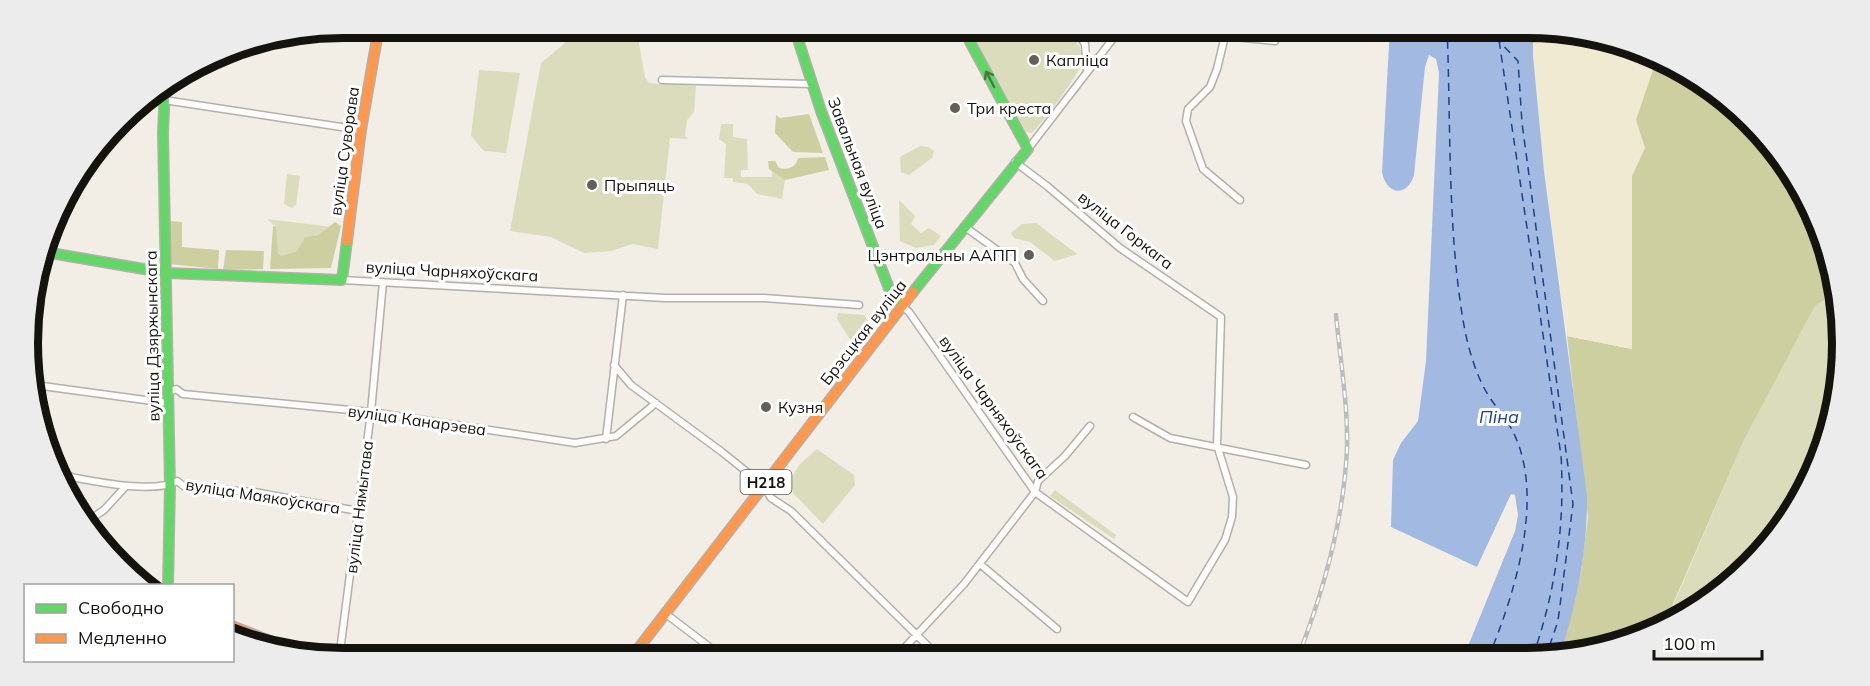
<svg xmlns="http://www.w3.org/2000/svg" width="1870" height="686" font-family="Mulish,sans-serif">
<rect width="100%" height="100%" fill="#f2eee5"/>
<path fill="#dbdcbb" d="M567,27H636L645,77L649,83L696,86L694,112L687,120L685,136L688,139L670,138L658,249L632,244L611,251L584,253L551,237L510,231L541,63L565,43Z
M981,28L1068,34C1078,40 1084,51 1082,62C1081,72 1041,125 1032,133L1026,132L977,43V31Z
M479,70L520,73L506,153L484,151L471,136Z
M721,124H733V137L747,139L748,170H741V177H772V169L785,180L782,199L757,194L748,184L733,182V178H724L726,144L719,139Z
M920,146L928,147L934,151L932,158L909,175L901,172L900,157Z
M287,174L300,176L296,205L292,208L284,204Z
M899,200L915,216L911,224L921,233L929,228L941,236L934,245L916,248L900,241Z
M267,219L332,227L318,235L305,237L297,251L281,256L277,255L275,226Z
M1036,223L1077,254H1078L1055,261L1030,242L1014,238L1011,233L1022,224Z
M1837,292L1840,301L1832,424L1800,501L1736,580L1664,627L1744,440L1815,306Z
M838,313L864,315L868,321L851,341L837,319Z
M817,449L854,475L855,485L823,524L793,493L790,480L800,464Z
M1055,490L1116,535L1114,539L1050,496Z"/>
<path fill="#cecfa1" d="M1647,57L1719,92L1736,111L1730,120L1765,145L1800,185L1837,292L1815,306L1744,440L1663,627L1569,656H1560L1581,571L1588,518L1567,336L1632,349L1605,243Z
M809,114L823,153L793,152L775,133L776,115L780,118Z
M825,157L829,170L785,180L769,169L768,161H775L779,168C789,170 795,168 798,158Z
M170,221L182,222V247L219,250L218,269L169,264L167,225Z
M335,222L341,226L331,268L270,269L273,226L276,227L278,254L281,256L297,251L305,237L318,235Z
M226,250L264,251L263,269L223,270Z"/>
<path fill="#f1ead2" d="M1538,28L1608,38L1656,61L1636,120L1645,148L1632,176V349L1567,336L1544,171L1533,56V42Z"/>
<path fill="#a2bae2" d="M1390,27L1538,28L1533,42V56L1544,171L1587,496C1588,550 1576,605 1560,656H1464L1515,531L1518,515L1515,495L1511,494L1477,567L1391,527L1393,460L1401,443L1418,421L1426,361L1439,73L1436,59L1429,55L1425,67L1414,175C1407,198 1386,195 1382,172Z"/>
<g fill="none" stroke-linecap="round" stroke-linejoin="round">
<path stroke="#19428a" stroke-width="1.5" stroke-dasharray="8 6" stroke-linecap="butt" d="M1447,27C1451,124 1447,236 1465,331C1470,354 1477,378 1490,398C1497,408 1505,418 1511,428C1547,493 1515,593 1489,656
M1485,27L1518,61L1522,123L1573,504L1558,621L1546,656
M1497,27L1561,455C1565,525 1556,590 1533,656"/>
<g stroke="#b3b0aa" stroke-width="9">
<path id="street" d="M1074,27L1085,44L1087,71
M1107,27H1115
M1178,27L1225,36L1275,41
M1225,36L1217,69L1210,87L1188,109L1186,121L1203,169L1240,200
M662,80L811,84
M164,100L361,130
M1028,149L1122,27
M965,227L1015,263L1023,279L1043,301
M342,280L665,298H764L859,305
M902,306L909,312L1035,492L1188,602L1225,540L1232,517L1233,497L1217,445L1221,317L1120,248L1047,186L1015,162
M614,365L631,385L722,452L763,485L771,498L791,511L940,658
M35,385L167,403
M167,393L176,389L183,394L371,412L575,443L616,436L656,403
M1133,417L1170,438L1306,465
M606,439L623,295
M61,475C89,480 152,495 177,481L185,487L254,492L358,511
M85,523L104,510L126,486
M980,564L1057,629
M666,614L724,658
M895,658L964,584L1035,492L1038,481L1065,456L1090,426
M339,659L371,412L383,282"/>
</g>
<g stroke="#b3b0aa" stroke-width="12">
<path id="fast" d="M794,27L821,111L890,291L902,306
M165,87L163,133L170,485L168,586
M45,252L167,273L342,280L347,241
M913,292L1028,149L970,42L966,27"/>
</g>
<g stroke="#b3b0aa" stroke-width="12">
<path id="slow" d="M347,241L361,130L379,27
M232,626L300,653
M631,658L913,292"/>
</g>
<use href="#street" stroke="#fdfcfb" stroke-width="6"/>
<use href="#fast" stroke="#63d668" stroke-width="9"/>
<use href="#slow" stroke="#ff974d" stroke-width="9"/>
<g stroke="#bcbcba" stroke-width="4.5">
<path id="rail" d="M1298,657C1324,590 1344,519 1347,448C1348,404 1340,358 1336,315"/>
</g>
<use href="#rail" stroke="#fff" stroke-width="2" stroke-dasharray="7" stroke-linecap="butt"/>
</g>
<defs><path id="oneway-shaft" d="M-6 0H5M1.5-3L5.5 0L1.5 3" fill="none" stroke-width="1.6" stroke-linecap="round" stroke-linejoin="round" transform="scale(1.5)"/></defs>
<use stroke="#407e3f" href="#oneway-shaft" transform="translate(990 79) rotate(-118)"/>
<g fill="#626059" stroke="#fff" stroke-width="2">
<circle cx="1034" cy="60" r="6"/>
<circle cx="955" cy="108" r="6"/>
<circle cx="592" cy="185" r="6"/>
<circle cx="1029" cy="255" r="6"/>
<circle cx="766" cy="407" r="6"/>
</g>
<g text-anchor="middle" dominant-baseline="central" stroke-width="6" stroke-linejoin="round" paint-order="stroke">
<rect fill="#fff" stroke="#5b5a56" stroke-width="1.5" x="740.5" y="470" width="51" height="24" rx="4.5"/>
<g font-size="15" font-weight="bold" fill="#15130d">
<text x="766" y="482">Н218</text>
</g>
<g font-size="16" fill="#15130d" stroke="#fff" text-anchor="start">
<text x="1046" y="60">Капліца</text>
<text x="967" y="108">Три креста</text>
<text x="604" y="185">Прыпяць</text>
<text x="1017" y="255" text-anchor="end">Цэнтральны ААПП</text>
<text x="778" y="407">Кузня</text>
</g>
<g font-size="16" fill="#15130d" stroke="#fff">
<text transform="translate(344 151) rotate(-82)">вуліца Суворава</text>
<text transform="translate(858 163) rotate(69)">Завальная вуліца</text>
<text transform="translate(1126 230) rotate(38)">вуліца Горкага</text>
<text transform="translate(452 271) rotate(3)">вуліца Чарняхоўскага</text>
<text transform="translate(863 332) rotate(-52)">Брэсцкая вуліца</text>
<text transform="translate(152 336) rotate(-91)">вуліца Дзяржынскага</text>
<text transform="translate(994 407) rotate(54)">вуліца Чарняхоўскага</text>
<text transform="translate(417 420) rotate(8)">вуліца Канарэева</text>
<text transform="translate(263 496) rotate(9)">вуліца Маякоўскага</text>
<text transform="translate(359 507) rotate(-83)">вуліца Нямытава</text>
</g>
<g font-size="18" font-style="italic" fill="#19428a" stroke="#fff">
<text x="1499" y="416">Піна</text>
</g>
</g>
<path d="M0 0H1870V686H0ZM343 38H1527A305 305 0 0 1 1832 343V343A305 305 0 0 1 1527 648H343A305 305 0 0 1 38 343V343A305 305 0 0 1 343 38Z" fill="#ececec" fill-rule="evenodd"/>
<path fill="none" stroke="#15130d" stroke-width="8" d="M343 38H1527A305 305 0 0 1 1832 343V343A305 305 0 0 1 1527 648H343A305 305 0 0 1 38 343V343A305 305 0 0 1 343 38Z"/>
<rect x="24" y="584" width="210" height="78" fill="#ffffff" stroke="#a1a19e" stroke-width="1.5"/>
<rect x="36" y="604" width="30" height="9" fill="#63d668" stroke="#a1a19e" stroke-width="1.5"/>
<text x="78" y="614" font-size="18" fill="#15130d">Свободно</text>
<rect x="36" y="634" width="30" height="9" fill="#ff974d" stroke="#a1a19e" stroke-width="1.5"/>
<text x="78" y="644" font-size="18" fill="#15130d">Медленно</text>
<path d="M1654 650v9h108v-9" fill="none" stroke="#15130d" stroke-width="3"/>
<text x="1663" y="650" font-size="18" fill="#15130d" stroke="#ffffff" stroke-width="4.5" paint-order="stroke">100 m</text>
</svg>
